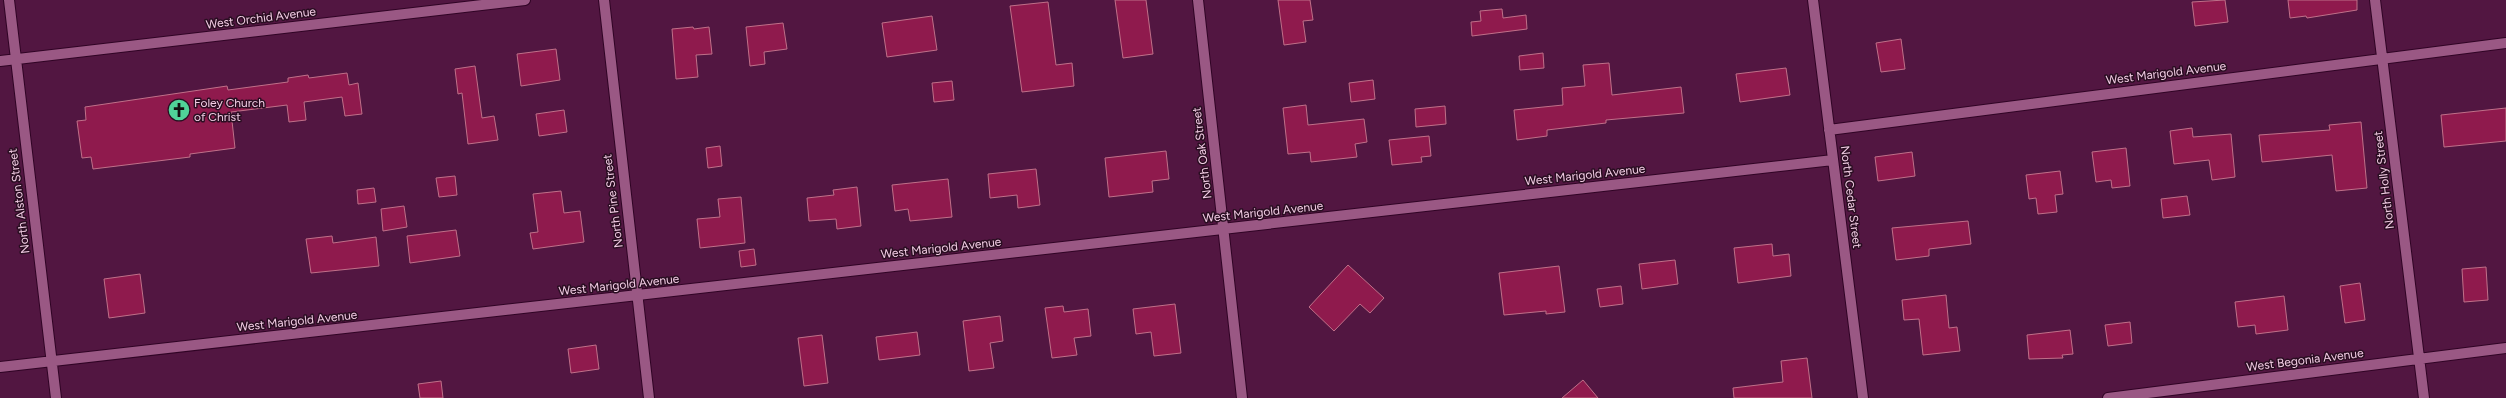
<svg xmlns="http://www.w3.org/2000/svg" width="2506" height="398" font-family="Figtree,sans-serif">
<rect width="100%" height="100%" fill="#521641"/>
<path fill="#8f1a4d" stroke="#c07089" d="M1115,0H1146L1153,54L1123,58Z
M1278,0H1310L1313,20L1303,21L1306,42L1284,45Z
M2225,0L2228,22L2195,26L2192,2Z
M2288,0H2357V10L2307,18L2306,16L2290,18Z
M1048,2L1056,65L1072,63L1074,86L1022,92L1010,6Z
M1502,9L1503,18L1526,15L1527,29L1472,36L1471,22L1481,21L1480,11Z
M932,16L937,50L887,57L882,23Z
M783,23L787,49L764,52L765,64L750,66L746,27Z
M693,27L694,29L709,27L712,54L696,55L698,77L676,79L672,29Z
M1901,39L1905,69L1881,72L1876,43Z
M556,49L560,80L521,86L517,54Z
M1543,53L1544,68L1520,70L1519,56Z
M1609,63L1612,95L1681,87L1684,113L1606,120V123L1547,130V136L1517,140L1514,110L1563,105L1562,88L1585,86L1583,65Z
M475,66L482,118L494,116L498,140L468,144L462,93L458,94L455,69Z
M1786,68L1790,95L1740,102L1736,74Z
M347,73L349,85L358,83L362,114L345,116L342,97L304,102L306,120L289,122L287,105L231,112L235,148L190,154V157L93,169L91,157L82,158L77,121L86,120L85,107L227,86L228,90L288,82V78L308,75L309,78Z
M1373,80L1375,99L1351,102L1349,83Z
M952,81L954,100L934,102L932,83Z
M1306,105L1308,125L1364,119L1367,142L1355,144L1357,157L1311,162L1310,152L1288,154L1283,108Z
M1445,106L1446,124L1416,127L1415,109Z
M2506,108V141L2444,147L2441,115Z
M564,110L567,132L539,136L536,114Z
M2361,122L2367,188L2336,191L2332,155L2262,162L2259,135L2330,130L2329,125Z
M2192,128L2193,137L2231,134L2235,177L2212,180L2209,160L2174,164L2170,131Z
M1429,136L1431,156L1421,157L1422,162L1392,165L1389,140Z
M720,146L722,166L708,168L706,148Z
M2126,148L2130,186L2112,188L2111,180L2096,182L2092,152Z
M1166,151L1169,179L1152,181L1153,192L1109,197L1105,158Z
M1912,152L1915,176L1878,181L1875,157Z
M1036,169L1040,205L1018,208L1017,195L990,198L988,174Z
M2060,171L2063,194L2055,195L2057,212L2038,214L2036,198L2029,199L2026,175Z
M455,176L457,195L439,197L436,178Z
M948,179L952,217L910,221L908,209L895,211L892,185Z
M857,187L861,226L837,229L836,219L809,221L807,198L834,195L833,190Z
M374,188L376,202L358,204L357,190Z
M561,191L564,213L580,211L584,242L533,249L530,233L538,232L533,194Z
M2187,196L2190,215L2163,218L2161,199Z
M741,197L745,243L700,248L697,219L720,217L718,199Z
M404,206L407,227L383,231L381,209Z
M1968,221L1971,244L1929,249V256L1896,260L1892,228Z
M456,230L460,256L410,263L407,236Z
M332,236L333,243L376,237L379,266L311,273L306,239Z
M1772,244L1773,256L1789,254L1791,276L1738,283L1734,248Z
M754,249L756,265L741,267L739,251Z
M1675,260L1678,284L1642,289L1639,264Z
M1348,265L1384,298L1370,313L1360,304L1334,331L1309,307Z
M1559,266L1565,312L1546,314V311L1504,315L1499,273Z
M2486,267L2488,300L2464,302L2462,269Z
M140,274L145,313L109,318L104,279Z
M2360,283L2365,320L2345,323L2340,286Z
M1621,286L1623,304L1600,307L1597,289Z
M1946,295L1949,328L1957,327L1960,351L1923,355L1919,319L1904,320L1902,300Z
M2284,296L2288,330L2256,334L2255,325L2238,327L2235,302Z
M1175,304L1181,353L1154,356L1151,332L1136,334L1133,309Z
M1063,306L1064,312L1088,309L1091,336L1074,338L1077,355L1052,358L1045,308Z
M1000,316L1003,341L990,343L994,368L969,371L963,321Z
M2130,322L2132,343L2108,346L2105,325Z
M2070,330L2073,354L2062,355L2063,358L2029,359L2027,335Z
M917,332L920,355L879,360L876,337Z
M822,335L828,383L804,386L798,338Z
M596,345L599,369L571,373L568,349Z
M1807,358L1812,398H1734L1733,388L1783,382L1781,361Z
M1583,380L1598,398H1562Z
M441,381L443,398H420L418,384Z"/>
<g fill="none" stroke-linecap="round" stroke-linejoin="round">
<g stroke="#300425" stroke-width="12">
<path id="minor" d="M9,0L56,398
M604,0L649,398
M1198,0L1242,398
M1813,0L1863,398
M2375,0L2424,398
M0,61L525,0
M1829,130L2506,43
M0,367L1833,160
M2108,398L2506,348"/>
</g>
<use href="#minor" stroke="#9a5884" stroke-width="10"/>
</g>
<defs>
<g id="church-disc" transform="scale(1.15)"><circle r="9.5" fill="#50d398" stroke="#290e21"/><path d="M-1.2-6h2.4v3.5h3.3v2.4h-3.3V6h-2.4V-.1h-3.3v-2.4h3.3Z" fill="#111"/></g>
</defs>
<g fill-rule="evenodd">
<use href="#church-disc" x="179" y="110"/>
</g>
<g text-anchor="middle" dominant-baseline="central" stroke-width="3" stroke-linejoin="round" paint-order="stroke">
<g font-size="12" fill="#f3cde5" stroke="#290e21">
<text transform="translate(261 18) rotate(-7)">West Orchid Avenue</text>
<text transform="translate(2166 73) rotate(-7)">West Marigold Avenue</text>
<text transform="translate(1202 153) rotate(-97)">North Oak Street</text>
<text transform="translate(1585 175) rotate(-6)">West Marigold Avenue</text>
<text transform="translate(2384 180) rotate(-97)">North Holly Street</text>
<text transform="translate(1851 197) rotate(83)">North Cedar Street</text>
<text transform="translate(19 201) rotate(-97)">North Alston Street</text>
<text transform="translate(613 201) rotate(-97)">North Pine Street</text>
<text transform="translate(1263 212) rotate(-6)">West Marigold Avenue</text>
<text transform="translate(941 248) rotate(-6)">West Marigold Avenue</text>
<text transform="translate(619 285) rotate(-6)">West Marigold Avenue</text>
<text transform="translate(297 321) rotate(-6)">West Marigold Avenue</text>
<text transform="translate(2305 360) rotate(-7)">West Begonia Avenue</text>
</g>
<g font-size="12" fill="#f3cde5" stroke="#290e21" text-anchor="start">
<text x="194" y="103">Foley Church<tspan x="194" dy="14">of Christ</tspan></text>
</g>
</g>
</svg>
